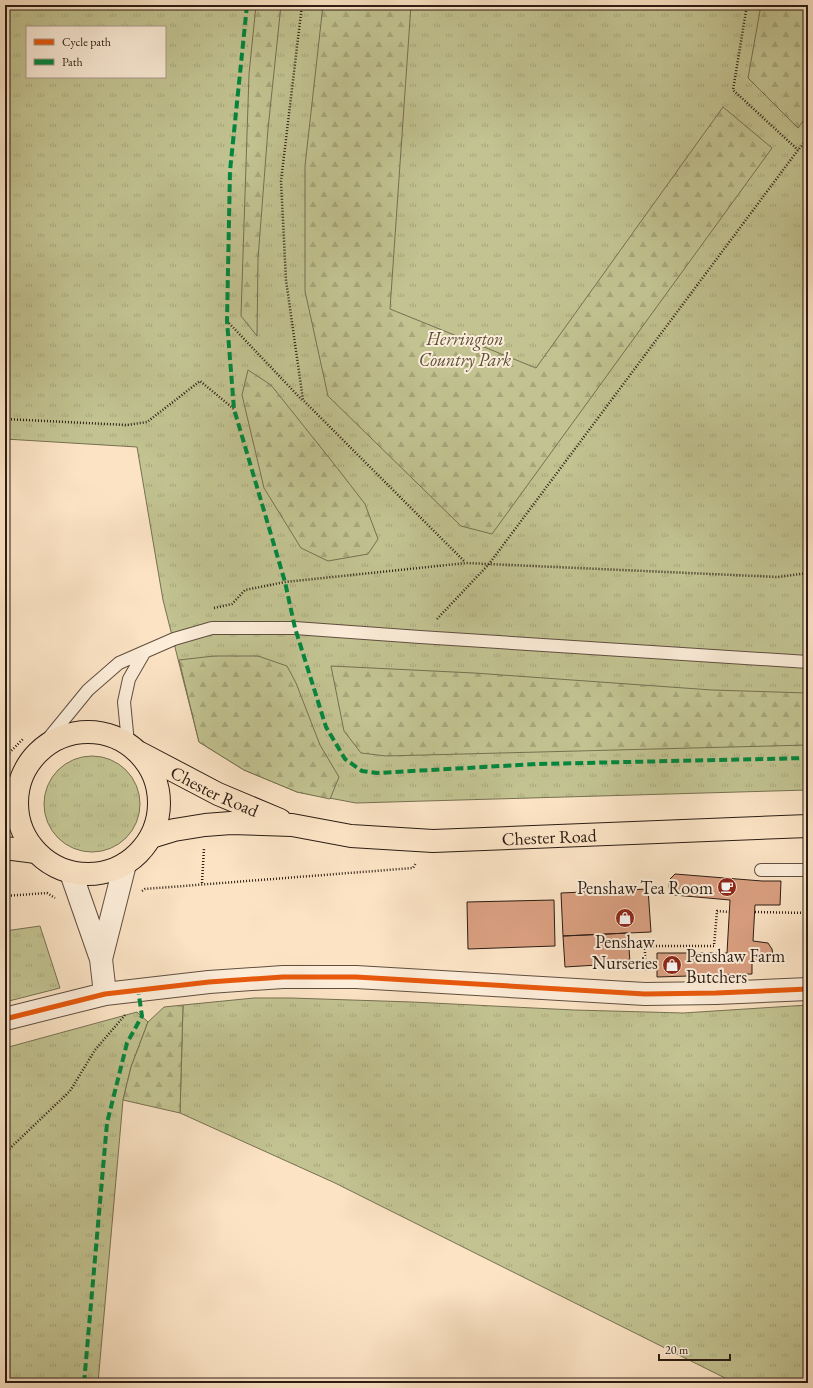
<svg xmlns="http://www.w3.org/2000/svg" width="813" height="1388" font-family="'EB Garamond',serif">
<defs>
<pattern id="grass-tufts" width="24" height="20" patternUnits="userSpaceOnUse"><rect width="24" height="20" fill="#c2c391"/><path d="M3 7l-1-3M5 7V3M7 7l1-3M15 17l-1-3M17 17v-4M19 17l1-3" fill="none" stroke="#a7a77c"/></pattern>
<pattern id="forest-firs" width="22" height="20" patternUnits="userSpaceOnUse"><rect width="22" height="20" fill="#c2c391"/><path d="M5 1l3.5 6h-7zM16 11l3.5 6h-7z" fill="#a7a77c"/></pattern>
</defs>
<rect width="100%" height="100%" fill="#fbe3c4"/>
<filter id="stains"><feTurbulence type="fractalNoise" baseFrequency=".005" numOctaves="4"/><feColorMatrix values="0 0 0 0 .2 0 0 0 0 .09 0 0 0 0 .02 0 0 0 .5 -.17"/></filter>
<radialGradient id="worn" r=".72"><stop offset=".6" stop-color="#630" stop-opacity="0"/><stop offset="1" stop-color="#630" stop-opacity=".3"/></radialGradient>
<path fill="url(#grass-tufts)" stroke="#777052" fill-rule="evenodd" d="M5,5H808V790L356,803L297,792L244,770L199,742L163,600L137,447L5,439ZM27,27H165V77H27Z
M44 804a48 48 0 1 1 96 0a48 48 0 1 1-96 0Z
M40,926L60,988L5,1002V931Z
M254,998H291L412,1002L574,1010L683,1013L808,1005V1383H735L335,1183L180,1113L183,1005Z
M137,1012L148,1022L131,1067L123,1100L98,1383H5V1048Z"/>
<path fill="url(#forest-firs)" stroke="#777052" d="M256,5H281L268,129L258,259L257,336L241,316L249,74Z
M323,5H411L390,309L536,368L723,107L772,148L492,534L461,526L328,396L305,291V166Z
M761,5H808V114L798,128L748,78Z
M248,370L271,385L338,469L365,504L378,539L368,554L328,561L301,548L264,488L242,395Z
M214,656H258L287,666L296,683L320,745L339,777L330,799L297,792L244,770L199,742L179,660Z
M331,666L474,673L712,690L808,693V745L386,756L361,753L344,731Z
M183,1005L180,1113L123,1100L131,1067L148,1022L164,1007Z"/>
<path fill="#daa081" stroke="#2c1d14" d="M675,874L762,881H781L780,905H755L753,941L768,943L772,949L773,955L764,961H752V974L657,977V953H727L730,900L674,895L669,888V880Z
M648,889L651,932L563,936L561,893Z
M554,900L555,946L468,949L467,902Z
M628,933L630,963L565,967L563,936Z"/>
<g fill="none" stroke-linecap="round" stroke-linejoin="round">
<g stroke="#604e40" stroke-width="14">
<path id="lane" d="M128,743L124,702L129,679L144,653
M39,750L88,690L119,663L174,639L212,628H295L420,637L808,662
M761,870H808"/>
</g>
<g stroke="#604e40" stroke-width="24">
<path id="street" d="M71,873L101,959L105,994
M101,959L125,864
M5,1019L105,994L209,982L283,977H356L645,994L716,993L808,989"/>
</g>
<g stroke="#2c1d14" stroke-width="24">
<g id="primary">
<circle cx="88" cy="803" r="71"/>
<path id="s1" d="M140,753L218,794L280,820"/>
<path id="s2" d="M151,837L174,830L205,825L231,823L292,825L351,836L433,841L808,826"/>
<path d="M5,848L36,852"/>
</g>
</g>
<path stroke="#2c1d14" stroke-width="2.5" stroke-dasharray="1 2" stroke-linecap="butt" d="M302,5L281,181L286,280L303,400L465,562
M747,5L733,90L798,150
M227,321L302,400
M5,419L127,425L147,422L200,381L234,409
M214,608L232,604L245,590L285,582L466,563L778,577L808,573
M437,619L489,564L798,150L808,139
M5,757L23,739
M202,883L204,848
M142,891L145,889L413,868L416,863
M5,896L47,893L55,898
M755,912L808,913
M645,971V946H714L717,911L729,912
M5,1153L70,1091L95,1050L125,1015"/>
<use href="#lane" stroke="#fcedd9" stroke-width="12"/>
<use href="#street" stroke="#fcedd9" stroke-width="22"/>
<use href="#primary" stroke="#fbe3c4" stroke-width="22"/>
<path stroke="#00873e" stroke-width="4" stroke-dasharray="8 4" stroke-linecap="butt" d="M247,5L230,171L227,321L234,409L285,582L295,628L326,727L345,759L362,771L377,773L537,764L808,758
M84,1383L107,1123L127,1043L142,1016L138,989"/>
<g stroke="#fcedd9" stroke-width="8">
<path id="cycleway" d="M5,1019L105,994L209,982L283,977H356L645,994L716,993L808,989"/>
</g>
<use href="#cycleway" stroke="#e8590c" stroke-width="5"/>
</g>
<defs>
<g id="cafe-disc" transform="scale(1)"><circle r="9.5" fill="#8f2418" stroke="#fcedd9"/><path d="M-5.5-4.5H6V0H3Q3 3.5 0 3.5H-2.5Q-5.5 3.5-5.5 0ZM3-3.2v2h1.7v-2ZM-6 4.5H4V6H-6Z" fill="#fff"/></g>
<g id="shop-disc" transform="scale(1)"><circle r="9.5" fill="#8f2418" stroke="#fcedd9"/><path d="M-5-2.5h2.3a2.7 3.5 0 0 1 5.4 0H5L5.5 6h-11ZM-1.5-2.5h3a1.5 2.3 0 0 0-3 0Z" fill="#fff"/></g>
</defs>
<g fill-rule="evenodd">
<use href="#cafe-disc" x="727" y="887"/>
<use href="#shop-disc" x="625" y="918"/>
<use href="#shop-disc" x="672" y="965"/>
</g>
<g text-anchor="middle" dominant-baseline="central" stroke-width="4" stroke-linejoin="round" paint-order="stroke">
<g font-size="18" font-style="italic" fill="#594f3a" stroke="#fcedd9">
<text x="465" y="338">Herrington<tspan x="465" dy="21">Country Park</tspan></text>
</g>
<g font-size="18" fill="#2c1d14" stroke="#fcedd9">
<text stroke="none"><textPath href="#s1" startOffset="84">Chester Road</textPath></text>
<text stroke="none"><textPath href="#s2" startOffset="401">Chester Road</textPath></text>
</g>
<g font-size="18" fill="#2c1d14" stroke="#fcedd9" text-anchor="end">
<text x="713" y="887">Penshaw Tea Room</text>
<text x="625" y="941" text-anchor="middle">Penshaw<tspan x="625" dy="21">Nurseries</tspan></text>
<text x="686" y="955" text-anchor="start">Penshaw Farm<tspan x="686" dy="21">Butchers</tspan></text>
</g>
</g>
<rect width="813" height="1388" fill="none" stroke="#fbe3c4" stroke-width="20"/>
<rect x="6" y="6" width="801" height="1376" fill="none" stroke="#2c1d14" stroke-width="2"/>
<rect x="10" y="10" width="793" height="1368" fill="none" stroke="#2c1d14"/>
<rect x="26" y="26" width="140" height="52" fill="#fcedd9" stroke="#a99a8a"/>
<rect x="34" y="39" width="20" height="6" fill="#e8590c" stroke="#a99a8a"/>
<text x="62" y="46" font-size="12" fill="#2c1d14">Cycle path</text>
<rect x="34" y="59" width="20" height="6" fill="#00873e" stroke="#a99a8a"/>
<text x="62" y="66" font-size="12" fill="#2c1d14">Path</text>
<path d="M659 1354v6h71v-6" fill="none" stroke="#2c1d14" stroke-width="2"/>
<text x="665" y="1354" font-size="12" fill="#2c1d14" stroke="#fcedd9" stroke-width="3" paint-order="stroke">20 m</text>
<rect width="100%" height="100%" filter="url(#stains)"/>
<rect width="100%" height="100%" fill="url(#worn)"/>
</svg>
